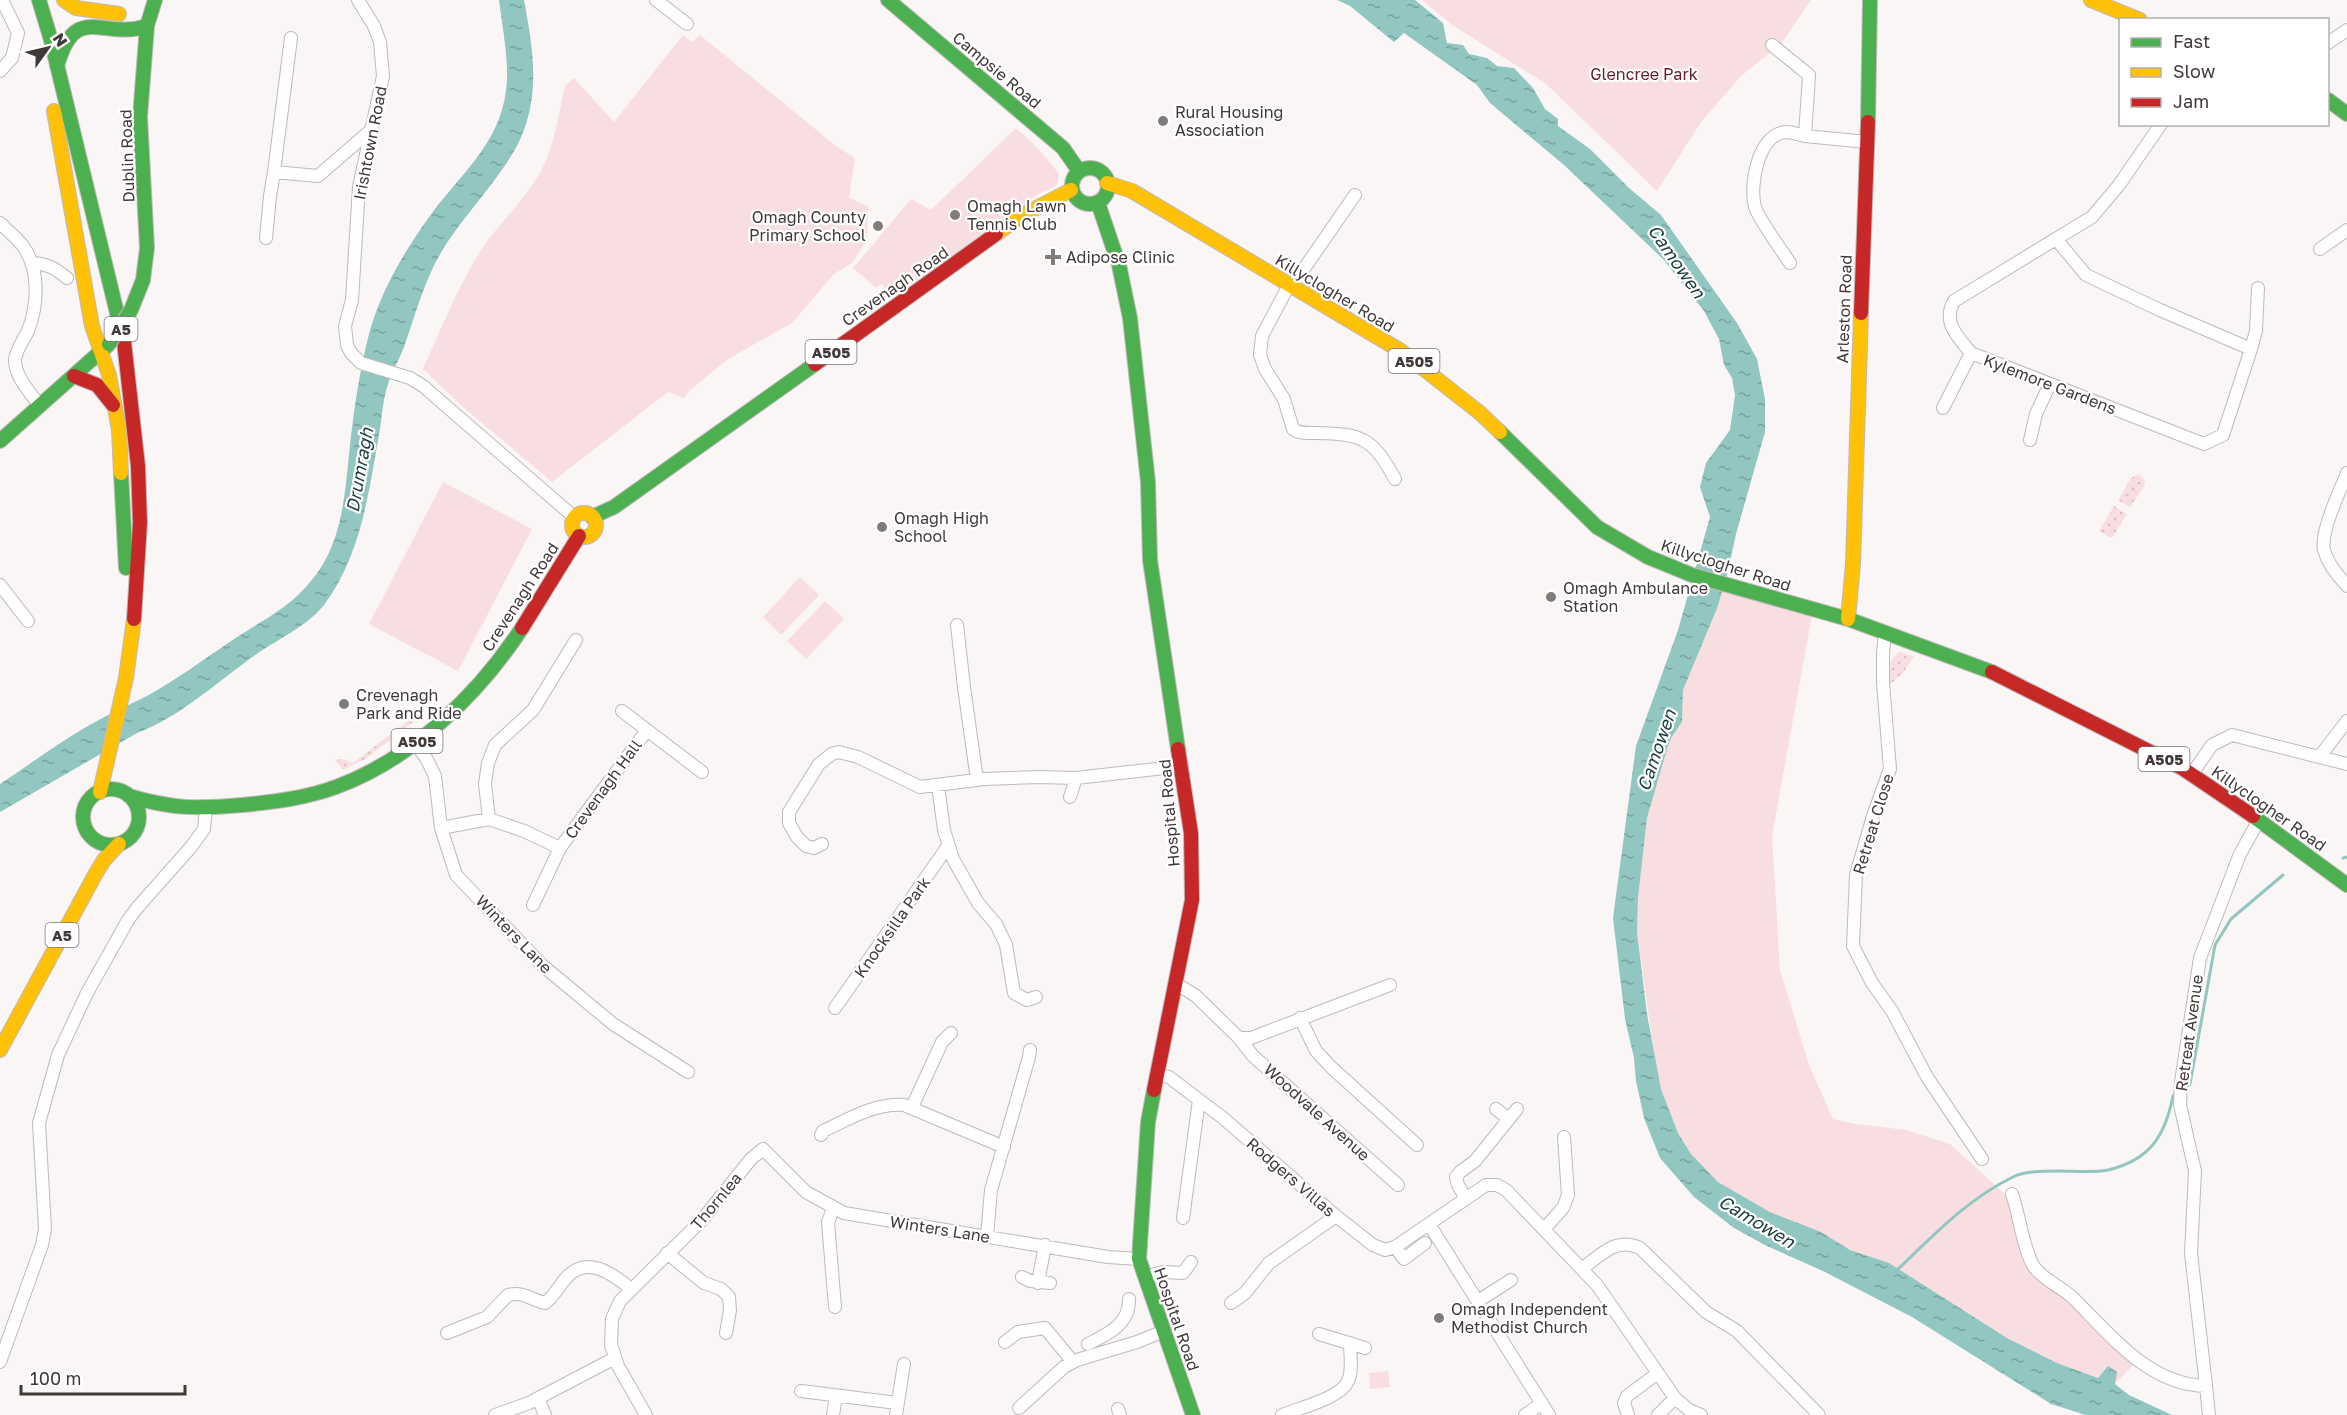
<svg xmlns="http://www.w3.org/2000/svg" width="2347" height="1415" font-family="'Golos Text',sans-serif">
<defs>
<pattern id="grass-dots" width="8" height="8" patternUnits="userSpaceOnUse" patternTransform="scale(1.5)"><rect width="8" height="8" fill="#f8dee0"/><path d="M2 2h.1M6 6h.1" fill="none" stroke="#d6bfc1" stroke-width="1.8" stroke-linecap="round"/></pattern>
<pattern id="water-ripples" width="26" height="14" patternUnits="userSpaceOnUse" patternTransform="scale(1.5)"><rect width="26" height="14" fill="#92c6c1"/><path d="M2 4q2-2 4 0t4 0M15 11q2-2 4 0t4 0" fill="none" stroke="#79a29e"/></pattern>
</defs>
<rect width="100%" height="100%" fill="#faf6f6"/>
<path fill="url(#grass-dots)" d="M2139,474L2145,481V485L2130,507L2118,500L2131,478Z
M2114,506L2127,514L2112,538L2099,531Z
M1899,652L1914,656L1903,673L1888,686L1891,661Z
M412,718L414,721L367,758L343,770L335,760L343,759L353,763Z"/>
<path fill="#f8dee0" d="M1422,0H1811L1781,44L1741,76L1701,122L1657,191L1546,84L1452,25Z
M683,35L692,42L700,35L836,146L855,158L849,198L868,206L867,240L852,263L834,274L792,323L728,359L689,391L684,398L668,392L552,482L462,406L423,369C441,329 458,287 481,250C500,221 529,197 544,165C555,141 559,113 565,86L574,78L614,122Z
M1016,128C1033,143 1046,156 1059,174L1057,185L1035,196L1007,219L904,289L898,288L891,293L881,284L876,288L853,268L911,199L931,210Z
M443,482L532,529L458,671L369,624Z
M800,577L819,595L781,635L763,617Z
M1724,587L1813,609L1772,836L1780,970L1809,1065L1833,1119L1856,1124L1906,1130L1950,1144L2006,1195L2032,1271L2135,1363L2115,1384L2108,1367L2098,1378L2057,1363L2007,1338L1889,1263L1850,1250L1821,1232L1770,1212L1718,1182L1691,1154L1678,1133L1661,1089L1655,1059L1637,932L1638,898L1647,818L1666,751L1671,738L1682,722L1683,690L1718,606Z
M825,601L844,619L806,659L787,641Z
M1388,1371L1390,1387L1370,1389L1369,1373Z"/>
<path fill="url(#water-ripples)" d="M499,0H524C532,43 540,87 524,130C511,167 467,211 445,246C425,277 416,313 404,347C399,360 392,372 388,384C383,399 382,415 380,429C369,490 362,554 324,605C307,626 280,638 258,653C219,680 182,716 137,733L0,812V784C29,765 58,743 88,726C107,715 127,706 147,696C176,680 203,660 231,641C259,622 290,608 311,581C347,539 345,480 352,428C356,397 361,365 369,334C380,292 406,248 432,213C464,170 504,140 507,80C508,54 502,26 499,0Z
M1337,0H1415L1443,23L1447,43L1463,45L1469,54L1487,58L1497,66L1514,68L1533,88L1545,109L1558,119V126L1590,149L1629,188L1661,215L1737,323L1757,359L1765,399V432L1736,534L1728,571L1718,606L1683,690L1682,722L1671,738L1667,749L1647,818L1638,898L1637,932L1647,1014L1661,1089L1678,1133L1691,1154L1718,1182L1770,1212L1821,1232L1850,1250L1889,1263L2007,1338L2057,1363L2098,1378L2108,1366L2117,1372L2115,1384L2129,1395L2172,1415H2086L2051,1404L1912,1317L1823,1271L1767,1246L1734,1228L1694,1197L1660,1158L1644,1118L1636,1081L1634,1058L1625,1019L1613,918L1636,746L1678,630L1710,517L1700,487L1706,463L1730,430L1735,395L1732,378L1724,365L1719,339L1704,311L1663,259L1564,165L1490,103L1477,85L1404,33L1394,42L1350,6Z"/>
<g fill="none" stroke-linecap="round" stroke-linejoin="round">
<path stroke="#92c6c1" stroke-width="3" d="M2343,858L2347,857
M2185,1088L2190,1084L2215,945L2231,919L2283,875
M1895,1272C1931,1238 1967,1199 2013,1177C2025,1171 2044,1171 2058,1171C2074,1171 2093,1173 2108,1170C2150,1160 2165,1136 2173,1096L2177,1093"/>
<g stroke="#c0b9b9" stroke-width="14">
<path id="street" d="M358,0L374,26L380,42L383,76L359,187L352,300L345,326L347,345L351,353L361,363L410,378L423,386L574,517
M656,0L687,24
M291,38L274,172L318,176L370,131
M2328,43L2347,30
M1772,45L1809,75L1805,136L1867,142
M0,71L12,58L18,33L2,0
M0,223C7,230 17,238 23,246C40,270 38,305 28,331C24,339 15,352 15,360C15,377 30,392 39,405
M266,238L270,196L274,172
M2056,239L2086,275L2160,310L2251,349L2223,435L2204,444L1971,353C1957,336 1942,322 1954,301L2092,217L2119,185L2161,124
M2320,249L2347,230
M32,263C48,264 55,268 67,278
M1790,263C1782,251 1758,218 1755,207C1749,185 1758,133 1787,132C1792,132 1799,135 1805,136
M1289,285L1262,336L1260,355L1265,369L1284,399L1293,429C1300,434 1307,433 1316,433C1362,434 1372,437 1395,479
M1292,286L1355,195
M2251,349L2256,331L2258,288
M1943,408L1971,353
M2030,440L2036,414L2050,384
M2347,473C2340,491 2320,532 2324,550C2328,565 2338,575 2347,586
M0,585L28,621
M957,625L964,687L977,780
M1885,633L1883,653V683L1890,769L1873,816L1856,875L1853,946L1872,983L1892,1011L1927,1077L1982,1159
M622,711L702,772
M415,743L426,758L435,776L441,828L456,875L542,965L613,1024L688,1072
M2320,756L2347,721
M2191,775L2212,745L2232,735L2347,764
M938,786L944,830L953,859L978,903L996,924L1006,945L1014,993L1027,1000L1036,997
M1070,797L1076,778
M489,819L485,784L488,763L495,745L533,710L576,640
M441,828L489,819L524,831L560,848
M822,844L814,848L806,846L797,837L789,823V812L819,764L832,754L839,752L858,757L920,787L984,779L1040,777L1076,778L1182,766
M533,905L560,848L647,730
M1177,984L1196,996L1239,1038H1251L1390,985
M835,1008L948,846
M1300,1018L1316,1051L1332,1068L1417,1145
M1239,1038L1253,1056L1398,1185
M1156,1074L1169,1077L1223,1118L1336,1216L1373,1245L1385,1250L1395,1247L1486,1185H1497L1506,1190L1597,1285L1675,1398L1689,1410L1701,1415
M912,1107L942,1042L951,1033
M1496,1109L1509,1119
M821,1135L823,1131C849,1119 874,1103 904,1105L1004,1147
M2012,1194C2019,1213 2024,1254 2035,1268C2044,1280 2061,1287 2072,1297C2110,1334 2148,1385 2206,1386L2191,1253L2195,1171L2180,1105L2181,1082L2200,958L2240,854L2259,820
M1466,1199L1458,1185L1456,1177L1460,1172L1475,1161L1517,1109
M833,1209L828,1222L835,1307
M1183,1218L1199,1100
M1429,1224L1549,1415
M1545,1228L1563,1208L1568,1195L1564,1137
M987,1236L991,1190L1029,1057L1030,1050
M1395,1247L1404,1259L1425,1243
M667,1253L704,1283L721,1289L729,1297L730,1310L726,1333
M1583,1268C1602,1254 1616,1237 1640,1248L1706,1312L1737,1331L1819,1415
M1022,1277L1030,1281L1050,1283
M1145,1277L1163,1272L1183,1273L1191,1262
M1038,1283L1045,1245
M1478,1301L1511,1280
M1231,1303L1245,1293L1269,1263L1336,1216
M447,1333L487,1317L508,1295C524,1291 531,1300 545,1303C555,1296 559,1285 567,1277C588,1255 613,1274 631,1289
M1319,1334L1365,1348
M1005,1342L1018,1332L1045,1328L1073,1362
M1088,1344C1108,1334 1130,1324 1129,1299
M0,1362L42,1245L45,1229L39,1123L58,1055L87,993L128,920L137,908L191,847L204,829L206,808
M2206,1386L2209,1415
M801,1391L897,1403
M538,1398L545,1415
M1019,1408L1064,1367L1077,1360L1137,1342L1164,1331
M1118,1409L1120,1415
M495,1415L529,1403L615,1358
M646,1415L618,1366L611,1345L612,1319L620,1301L702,1220L751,1159L763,1149L806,1192L844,1213L1108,1257L1139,1259
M833,1415L836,1396
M896,1415L904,1364
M1282,1415C1299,1408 1341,1398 1348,1381C1353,1370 1350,1355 1350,1343
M1525,1415L1542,1403
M1628,1415L1624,1403L1627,1396L1658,1373
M1658,1415L1675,1398"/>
</g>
<g stroke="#c0b9b9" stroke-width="16">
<path id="fast" d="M39,0L51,40L124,342
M888,0L1063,148L1079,171
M57,66C76,0 103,41 147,26
M2328,100L2347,114
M1868,122L1870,0
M1072 186a18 18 0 1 1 36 0a18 18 0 1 1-36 0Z
M1098,203L1119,265L1130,318L1148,482L1150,560L1178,749
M131,310L143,280L147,248L140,117L147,26L155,0
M1500,432L1597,527L1648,557L1692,575L1848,619L1992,672
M0,441L108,345
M121,473L126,568
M592,517L614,507L815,364
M83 817a28 28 0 1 1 56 0a28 28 0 1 1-56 0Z
M129,796C172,809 198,809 242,805C274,802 306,798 336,787C412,759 478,695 522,628
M2253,816L2347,885
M1154,1090L1148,1122L1139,1259L1193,1415"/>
</g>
<g stroke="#c0b9b9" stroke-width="16">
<path id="slow" d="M64,0L76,8L119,14
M2091,0L2140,20
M54,111L92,326L109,375L119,430L121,473
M1107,183L1132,191L1401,351L1480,413L1500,432
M996,234L1021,216L1071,190
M572 525a12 12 0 1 1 24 0a12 12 0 1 1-24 0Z
M1848,619L1853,564L1861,313
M100,792L126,678L134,619
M0,1050L96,873L104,860L119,844"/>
</g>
<g stroke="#c0b9b9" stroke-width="16">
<path id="jam" d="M1861,313L1868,122
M124,342L138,466L140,523L134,619
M815,364L996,234
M74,376L97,385L113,405
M522,628L579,536
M1992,672L2182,768L2253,816
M1154,1090L1192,900L1191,833L1178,749"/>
</g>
<use href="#street" stroke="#fefefe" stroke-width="12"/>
<use href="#fast" stroke="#4caf50" stroke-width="14"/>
<use href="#slow" stroke="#ffc107" stroke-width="14"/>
<use href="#jam" stroke="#c62828" stroke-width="14"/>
<g stroke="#c0b9b9" stroke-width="16" stroke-linecap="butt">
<path id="fast-bridge" d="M109,344L131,310"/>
</g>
<use href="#fast-bridge" stroke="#4caf50" stroke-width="14"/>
</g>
<g fill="#837a7a" stroke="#fff" stroke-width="2">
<circle cx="1163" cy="121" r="6"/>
<circle cx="955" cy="215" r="6"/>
<circle cx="878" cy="226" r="6"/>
<path d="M1050 248h6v6h6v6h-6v6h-6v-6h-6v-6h6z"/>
<circle cx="882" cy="527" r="6"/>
<circle cx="1551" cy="597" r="6"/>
<circle cx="344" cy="704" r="6"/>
<circle cx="1439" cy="1318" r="6"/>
</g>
<g text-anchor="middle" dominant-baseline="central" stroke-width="4.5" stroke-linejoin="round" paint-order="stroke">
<g fill="#fff" stroke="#7b7474" stroke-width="1.5">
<rect x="104.5" y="317" width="33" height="24" rx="4.5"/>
<rect x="805.5" y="340" width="51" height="24" rx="4.5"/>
<rect x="1388.5" y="349" width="51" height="24" rx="4.5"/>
<rect x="391.5" y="729" width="51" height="24" rx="4.5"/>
<rect x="2138.5" y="747" width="51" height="24" rx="4.5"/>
<rect x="45.5" y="923" width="33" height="24" rx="4.5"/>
</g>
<g font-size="15" font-weight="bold" fill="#433838">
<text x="121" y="329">A5</text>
<text x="831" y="352">A505</text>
<text x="1414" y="361">A505</text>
<text x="417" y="741">A505</text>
<text x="2164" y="759">A505</text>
<text x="62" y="935">A5</text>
</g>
<g font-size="16" fill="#433838" stroke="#fff">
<text transform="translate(997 70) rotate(40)">Campsie Road</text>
<text transform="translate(370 143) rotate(-79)">Irishtown Road</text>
<text transform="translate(127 156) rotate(-92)">Dublin Road</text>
<text transform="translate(895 286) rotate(-35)">Crevenagh Road</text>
<text transform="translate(1335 293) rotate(31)">Killyclogher Road</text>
<text transform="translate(1844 309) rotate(-88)">Arleston Road</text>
<text transform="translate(2050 384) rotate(21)">Kylemore Gardens</text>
<text transform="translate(1726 565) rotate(18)">Killyclogher Road</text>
<text transform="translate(520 597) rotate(-57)">Crevenagh Road</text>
<text transform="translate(603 789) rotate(-54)">Crevenagh Hall</text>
<text transform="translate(2269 808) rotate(35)">Killyclogher Road</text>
<text transform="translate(1169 813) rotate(-95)">Hospital Road</text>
<text transform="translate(1873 824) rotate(-73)">Retreat Close</text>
<text transform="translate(892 927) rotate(-55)">Knocksilla Park</text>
<text transform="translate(514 934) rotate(46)">Winters Lane</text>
<text transform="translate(2189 1033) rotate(-82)">Retreat Avenue</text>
<text transform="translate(1317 1112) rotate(42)">Woodvale Avenue</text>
<text transform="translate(1291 1177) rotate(41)">Rodgers Villas</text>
<text transform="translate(716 1201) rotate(-50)">Thornlea</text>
<text transform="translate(940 1229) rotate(9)">Winters Lane</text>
<text transform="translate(1177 1319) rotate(71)">Hospital Road</text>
</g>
<g font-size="16" fill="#651a27" stroke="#fff">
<text x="1644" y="74">Glencree Park</text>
</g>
<g font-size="16" fill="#433838" stroke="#fff" text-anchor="start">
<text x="1175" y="112">Rural Housing<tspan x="1175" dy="18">Association</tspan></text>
<text x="967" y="206">Omagh Lawn<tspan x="967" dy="18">Tennis Club</tspan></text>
<text x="866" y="217" text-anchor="end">Omagh County<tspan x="866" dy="18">Primary School</tspan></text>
<text x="1066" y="257">Adipose Clinic</text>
<text x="894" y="518">Omagh High<tspan x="894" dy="18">School</tspan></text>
<text x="1563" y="588">Omagh Ambulance<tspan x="1563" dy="18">Station</tspan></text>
<text x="356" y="695">Crevenagh<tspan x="356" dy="18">Park and Ride</tspan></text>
<text x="1451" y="1309">Omagh Independent<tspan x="1451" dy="18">Methodist Church</tspan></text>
</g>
<g font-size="18" font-style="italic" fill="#1a3e3c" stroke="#fff">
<text transform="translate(1677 261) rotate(55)">Camowen</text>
<text transform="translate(359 470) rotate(-80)">Drumragh</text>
<text transform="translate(1656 750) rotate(-71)">Camowen</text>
<text transform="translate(1757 1221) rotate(31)">Camowen</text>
</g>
</g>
<rect x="2119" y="18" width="210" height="108" fill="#ffffff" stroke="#b4afaf" stroke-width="1.5"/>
<rect x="2131" y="38" width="30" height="9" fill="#4caf50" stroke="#b4afaf" stroke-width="1.5"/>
<text x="2173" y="48" font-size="18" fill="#433838">Fast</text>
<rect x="2131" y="68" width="30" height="9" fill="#ffc107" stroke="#b4afaf" stroke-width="1.5"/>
<text x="2173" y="78" font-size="18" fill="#433838">Slow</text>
<rect x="2131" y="98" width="30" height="9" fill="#c62828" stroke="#b4afaf" stroke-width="1.5"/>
<text x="2173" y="108" font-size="18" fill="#433838">Jam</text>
<g transform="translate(48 48) rotate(56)" stroke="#ffffff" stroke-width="4.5" paint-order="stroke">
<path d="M0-4.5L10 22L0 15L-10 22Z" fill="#433838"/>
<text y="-9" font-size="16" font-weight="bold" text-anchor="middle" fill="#433838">N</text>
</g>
<path d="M21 1385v9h164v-9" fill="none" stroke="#433838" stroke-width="3"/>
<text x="30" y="1385" font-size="18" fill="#433838" stroke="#ffffff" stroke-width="4.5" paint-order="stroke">100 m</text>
</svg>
